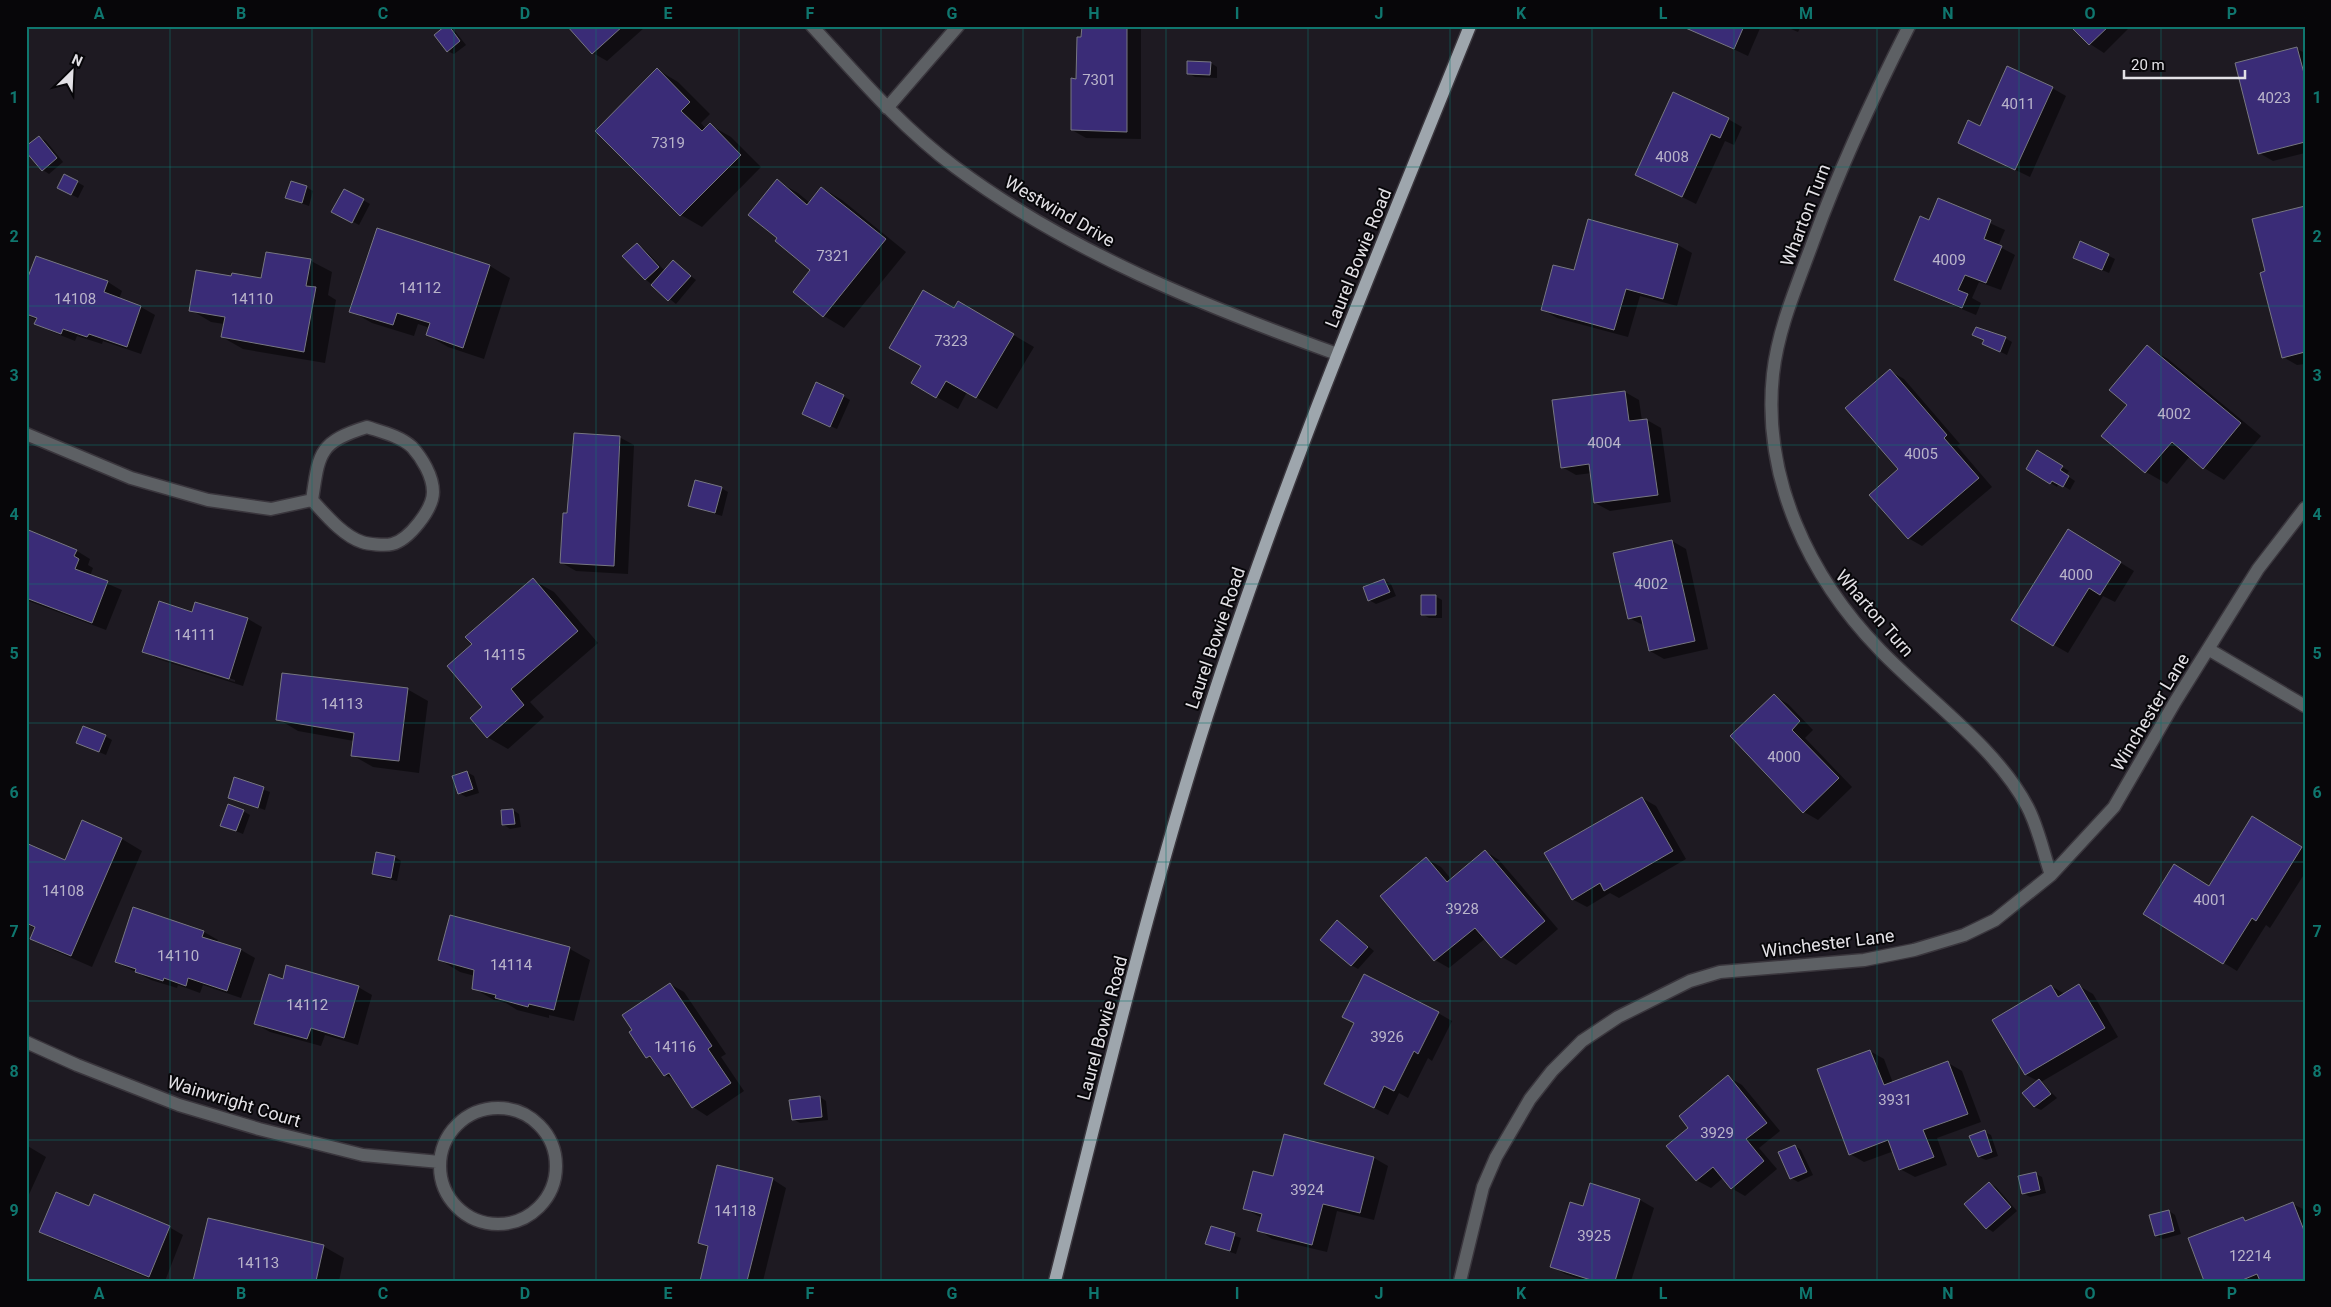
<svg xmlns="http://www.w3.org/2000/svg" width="2331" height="1307" font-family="Roboto,sans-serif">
<rect width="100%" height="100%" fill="#1e1a22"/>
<path fill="#0007" fill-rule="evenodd" d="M448,26L454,30L466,45L454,54L447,51Z
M569,26H642L644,28L607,61L593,53Z
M1083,26H1141V139L1086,138L1072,130Z
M1684,26H1761L1748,56Z
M1784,26H1801L1798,32Z
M2072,26H2131L2104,53L2090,44Z
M2297,49L2305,53V153L2273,161L2259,153Z
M1211,63L1217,67V78L1195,77L1188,73Z
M658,70L678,82L710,114L701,123L706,129L710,125L731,137L761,167L702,227L681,215Z
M2052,88L2066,96L2030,177L1960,143Z
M1728,119L1742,127L1734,145L1725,141L1696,204L1636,174Z
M39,137L46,141L63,162L49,174L43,170Z
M65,175L84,186L78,198L65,191Z
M777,181L798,193L810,203L822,188L842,200L906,252L844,328L824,316L812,270L779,238Z
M306,187L313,191L309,206L287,198Z
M363,200L370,204L359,225L340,215Z
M1939,200L2005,230L1998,246L2015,255L2001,290L1979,282L1972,298L1981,303L1976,315L1909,287L1895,279L1930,222Z
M2305,207V364L2297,365L2283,357L2267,272Z
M378,229L490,266L510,278L484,359L448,347L427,335L430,328L418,324L414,336L372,323L351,311Z
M2081,242L2115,259L2109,273L2081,261Z
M637,244L643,248L665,271L673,262L696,280L676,304L645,279Z
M1678,245L1692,253L1677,306L1640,296L1628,337L1557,318L1543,310Z
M267,253L311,261L332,272L328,295L336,300L325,363L243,349L222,337L224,324L211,322L191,310L232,278L262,279Z
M36,257L108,282L122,291L119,299L141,307L155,315L141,354L103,341L102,344L77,336L75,341L50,331L36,323L37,320L26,315V286Z
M959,303L1034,347L997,409L967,392L958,409L912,383Z
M2005,338L2012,342L2007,355L1984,344Z
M2147,347L2168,359L2261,436L2224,480L2204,468L2190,456L2167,484L2146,472L2103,436L2129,404Z
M1890,371L1904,379L1960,444L1957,446L1992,487L1922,546L1908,538Z
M1625,392L1639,400L1642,421L1647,420L1661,428L1671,502L1610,511L1595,503L1592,473L1576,475L1562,467L1553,401Z
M843,396L850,400L837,429L810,417Z
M619,437L634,445L628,574L576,571L562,563L569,515Z
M2037,452L2069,471L2066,475L2075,481L2070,490L2059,483L2057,487L2027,468Z
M721,488L728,492L722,516L689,506Z
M26,531L77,551L90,559L88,565L93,568L90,576L122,590L106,630L26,600Z
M2082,539L2134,571L2115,602L2103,596L2068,653L2054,645Z
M1672,541L1686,549L1708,649L1664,659L1650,651L1645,626L1629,618Z
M533,580L554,592L598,643L530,702L544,717L508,749L487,737L473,645Z
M1384,580L1391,584L1396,596L1376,604L1369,600Z
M1435,596L1442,600V618H1429L1422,614Z
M196,603L248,619L262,627L243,686L158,659L144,651L192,613ZM157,655L235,680V682L157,658Z
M407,689L428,701L419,773L373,767L352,755L354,741L298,731L278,719Z
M1774,696L1788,704L1813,730L1805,738L1852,787L1818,820L1804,812Z
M105,736L112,740L106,755L78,743Z
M467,772L474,776L479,793L466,797L459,793Z
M235,779L270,792L265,810L229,797Z
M1642,798L1656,806L1686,859L1619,898L1610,893L1587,907L1572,899Z
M513,810L519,814L521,827L510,829L504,825Z
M243,811L250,815L243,834L221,825Z
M2267,825L2305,849V873L2270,928L2266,925L2237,971L2224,963L2209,887Z
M122,839L142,851L92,967L53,950L32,938L36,929L28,925L26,929V845L65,862Z
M1485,851L1499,860L1558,929L1516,965L1502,957L1486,938L1449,968L1435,960L1381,896L1427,859L1441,867L1452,880Z
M395,857L401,861L397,881L380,877L373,873Z
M133,909L204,932L218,940L217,943L241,950L255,958L241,998L203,985L200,993L178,985L177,988L151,980L116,962Z
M1338,921L1374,951L1358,969L1351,965Z
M570,949L590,960L574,1021L549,1015V1018L517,1010L506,1003L494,1000L473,988L475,976L460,972L440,960Z
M670,984L684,992L726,1054L721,1057L744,1091L707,1116L693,1107L676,1081L665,1075L656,1062L647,1057Z
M2051,986L2065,994L2079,986L2093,994L2118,1037L2041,1082L2057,1098L2041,1110L2034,1107L2038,1081L2026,1075Z
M358,987L372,995L358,1045L325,1035L321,1046L270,1032L256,1024Z
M1438,1013L1452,1021L1432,1061L1428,1058L1408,1098L1399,1093L1388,1115L1325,1083Z
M1870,1051L1884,1059L1893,1083L1948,1063L1962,1071L1981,1122L1937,1138L1947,1165L1915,1177L1900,1169L1894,1151L1864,1162L1850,1154Z
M1728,1077L1742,1085L1780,1131L1759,1148L1777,1169L1745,1196L1731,1188L1723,1178L1711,1188L1696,1180L1690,1128Z
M820,1097L826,1101L828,1120L800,1123L793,1119Z
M1985,1132L1991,1135L1998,1156L1986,1160L1979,1157Z
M1285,1136L1374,1158L1388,1166L1374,1220L1337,1211L1327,1252L1272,1239L1259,1230L1262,1218L1245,1209L1274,1178Z
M26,1145L46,1157L26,1201Z
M1795,1146L1801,1150L1813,1175L1798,1182L1791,1178Z
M2036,1174L2042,1177L2046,1193L2030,1197L2023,1193Z
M772,1179L786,1188L763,1281H701L709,1248L699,1243Z
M1989,1183L1996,1187L2017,1211L1993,1232L1987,1228Z
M1591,1185L1640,1200L1654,1208L1631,1281H1586L1565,1274L1551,1266L1583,1207Z
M2293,1204L2305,1210V1281H2205L2243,1219L2248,1221Z
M90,1207L169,1227L183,1235L165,1281H155L55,1240L41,1232Z
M2169,1211L2175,1215L2181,1234L2163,1239L2156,1236Z
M1212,1228L1241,1238L1236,1254L1207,1244Z
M323,1246L344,1258L339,1281H194Z"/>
<path fill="#3a2c77" stroke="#777781" d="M445,26H449L460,41L447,52L434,35Z
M567,26H623L592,54Z
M1082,26H1127V132L1071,130V78L1076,79L1077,37H1081Z
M1681,26H1744L1734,49Z
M2070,26H2109L2089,45Z
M2297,47L2305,77V142L2258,154L2235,63Z
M1187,61L1211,62L1210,75L1187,74Z
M2007,66L2053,87L2015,170L1958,143L1968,120L1980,126Z
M657,68L690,102L681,111L702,131L710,123L741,155L680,216L595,131Z
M1673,92L1729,118L1720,138L1711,134L1682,197L1635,175Z
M39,136L57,158L42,171L26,152V146Z
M64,174L78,181L71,195L57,188Z
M777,179L807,205L821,187L886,239L823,317L793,292L810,270L775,241L777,238L748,215Z
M291,181L307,186L302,203L285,198Z
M344,189L364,199L352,223L331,212Z
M1938,198L1991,220L1984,239L2002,246L1986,283L1965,275L1958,290L1968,294L1962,308L1894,280L1920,216L1929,220Z
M2305,206V352L2282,358L2260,273L2265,271L2252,219Z
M1588,219L1678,244L1663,299L1626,289L1614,330L1541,310L1553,265L1574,270Z
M377,228L490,265L463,348L426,335L430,323L397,313L393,325L349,312Z
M2080,241L2109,254L2102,270L2073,258Z
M637,243L659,267L645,280L622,256Z
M266,252L311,259L306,286L316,287L304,352L221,337L225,317L189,311L196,270L231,276L232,273L261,278Z
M36,256L108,281L104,292L141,306L127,347L89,334L87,337L63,329L61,334L34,324L37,318L26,314V282Z
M673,260L691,276L668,301L651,285Z
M923,290L954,308L958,301L1014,334L976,398L946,381L936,398L911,383L921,366L889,348Z
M1976,327L2006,337L2000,352L1982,344L1984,340L1972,335Z
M2147,345L2241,423L2203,469L2172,442L2145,473L2101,436L2127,405L2109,390Z
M1890,369L1947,435L1944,438L1979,478L1908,539L1869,495L1898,469L1845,408Z
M816,382L844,395L830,427L802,414Z
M1625,391L1629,421L1647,419L1658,495L1594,503L1589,464L1561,468L1552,400Z
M574,433L620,436L614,566L560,563L563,513H567Z
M2037,450L2063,466L2060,470L2069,476L2063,487L2052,481L2050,484L2026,469Z
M695,480L722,487L715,513L688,506Z
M26,529L77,550L74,556L79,559L75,569L108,581L92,623L26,598Z
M2068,529L2121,562L2100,595L2089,588L2053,646L2011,620Z
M1672,540L1695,641L1649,651L1641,616L1628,619L1613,553Z
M533,578L578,631L511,689L524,705L487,738L470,718L482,707L447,666L472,644L465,637Z
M1384,579L1390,592L1368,601L1363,587Z
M1421,595H1436V615H1421Z
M159,601L192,612L195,602L248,618L229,679L142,652Z
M282,673L408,688L399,761L351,756L354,733L276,720Z
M1774,694L1800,721L1792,730L1839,778L1803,813L1730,736Z
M83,726L106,735L99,752L76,743Z
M467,771L473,789L458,794L452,776Z
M234,777L264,787L258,808L228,798Z
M1642,797L1673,851L1604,891L1600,883L1572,900L1544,853Z
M228,804L244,810L236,831L220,826Z
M513,809L515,824L502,825L501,810Z
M2252,816L2302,847L2256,921L2252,918L2223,964L2143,914L2174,864L2209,886Z
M82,820L122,838L71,956L30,939L35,927L26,923V843L65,860Z
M1485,850L1545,921L1501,958L1475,928L1434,961L1380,896L1426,857L1447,882Z
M376,852L395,856L391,878L372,874Z
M133,907L204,931L202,937L241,949L227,991L188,978L186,986L164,978L163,981L135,972L136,969L115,962Z
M450,915L570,947L554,1010L529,1004L528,1007L495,998L496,995L472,989L474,970L438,960Z
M1337,920L1368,947L1351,966L1320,940Z
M286,965L359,986L344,1038L311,1028L307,1039L254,1024L269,974L283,979Z
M1364,974L1439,1012L1418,1054L1414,1051L1394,1091L1384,1086L1374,1108L1324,1084L1354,1023L1342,1017Z
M670,983L712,1046L708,1049L731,1083L692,1108L669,1073L664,1076L650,1056L646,1058L629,1032L632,1030L622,1015Z
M2079,984L2105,1028L2025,1075L1992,1020L2051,985L2058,997Z
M1870,1050L1884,1085L1948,1061L1968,1114L1923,1130L1934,1157L1899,1170L1888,1140L1849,1155L1817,1069Z
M1728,1075L1767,1123L1746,1139L1764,1161L1731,1189L1713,1167L1696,1181L1666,1146L1688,1128L1679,1116Z
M2039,1079L2051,1094L2034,1107L2022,1093Z
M820,1096L822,1117L792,1120L789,1100Z
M1985,1130L1992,1152L1978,1157L1969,1136Z
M1284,1134L1374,1157L1360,1213L1323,1204L1312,1245L1257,1231L1262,1214L1243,1209L1253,1171L1273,1176Z
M1795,1145L1807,1172L1790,1179L1778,1152Z
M717,1165L773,1178L747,1281H700L708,1246L698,1243Z
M2036,1172L2040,1190L2022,1194L2018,1176Z
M1989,1182L2011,1207L1986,1229L1964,1204Z
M1590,1183L1640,1199L1615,1281H1594L1550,1267L1570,1202L1583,1206Z
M56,1192L89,1206L94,1194L170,1226L149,1277L39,1232Z
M2293,1202L2305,1233V1281H2260L2257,1274L2240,1281H2204L2188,1238L2243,1217L2245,1221Z
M2169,1210L2174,1231L2155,1236L2149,1215Z
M208,1218L324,1245L316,1281H193Z
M1211,1226L1235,1233L1230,1251L1205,1244Z"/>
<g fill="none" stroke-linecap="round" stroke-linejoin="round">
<g stroke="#3a363d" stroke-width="15">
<path id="street" d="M812,26C857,75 901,127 955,167C1069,252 1204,306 1337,354
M1909,26C1874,95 1840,167 1814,239C1798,283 1778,328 1773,374C1762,478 1809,577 1880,650C1926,698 1996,747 2027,806C2038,826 2043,852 2051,875
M887,108L958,26
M367,427C382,432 400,436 412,447C422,458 433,476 433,492C433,509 409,540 392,544C385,546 368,544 362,542C343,536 325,514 312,500C319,454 318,442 367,427Z
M26,434L131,478L208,500L271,509L312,500
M2208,649L2305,706
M26,1042L77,1065L179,1105L259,1129L363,1155L440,1162
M440 1166a58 58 0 1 1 116 0a58 58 0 1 1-116 0Z
M1460,1281L1483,1187L1496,1157L1530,1099L1552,1071L1582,1041L1618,1017L1690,981L1720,972L1864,960L1914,950L1964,935L1995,920L2051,875L2114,807L2175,702L2258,569L2305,508"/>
</g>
<g stroke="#3a363d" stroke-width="15">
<path id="primary" d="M1055,1281C1103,1092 1148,901 1207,716C1282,481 1378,254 1470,26"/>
</g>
<use href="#street" stroke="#5d6064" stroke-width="12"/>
<use href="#primary" stroke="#9ea6ad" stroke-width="12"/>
</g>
<path fill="none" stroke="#0f766e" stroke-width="1" stroke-opacity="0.55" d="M170,26V1281M312,26V1281M454,26V1281M596,26V1281M739,26V1281M881,26V1281M1023,26V1281M1166,26V1281M1308,26V1281M1450,26V1281M1592,26V1281M1734,26V1281M1877,26V1281M2019,26V1281M2161,26V1281M26,167H2305M26,306H2305M26,445H2305M26,584H2305M26,723H2305M26,862H2305M26,1001H2305M26,1140H2305"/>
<g text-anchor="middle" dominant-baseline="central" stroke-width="4" stroke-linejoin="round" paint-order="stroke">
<g font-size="15" fill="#b9b4ca">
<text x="1099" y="80">7301</text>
<text x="2274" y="98">4023</text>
<text x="2018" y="104">4011</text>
<text x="668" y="143">7319</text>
<text x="1672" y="157">4008</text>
<text x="833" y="256">7321</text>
<text x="1949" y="260">4009</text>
<text x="420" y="288">14112</text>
<text x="75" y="299">14108</text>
<text x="252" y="299">14110</text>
<text x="951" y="341">7323</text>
<text x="2174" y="414">4002</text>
<text x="1604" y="443">4004</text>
<text x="1921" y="454">4005</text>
<text x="2076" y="575">4000</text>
<text x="1651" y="584">4002</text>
<text x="195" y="635">14111</text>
<text x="504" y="655">14115</text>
<text x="342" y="704">14113</text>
<text x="1784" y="757">4000</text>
<text x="63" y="891">14108</text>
<text x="2210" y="900">4001</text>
<text x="1462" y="909">3928</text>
<text x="178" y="956">14110</text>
<text x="511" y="965">14114</text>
<text x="307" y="1005">14112</text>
<text x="1387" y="1037">3926</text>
<text x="675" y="1047">14116</text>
<text x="1895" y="1100">3931</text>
<text x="1717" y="1133">3929</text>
<text x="1307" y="1190">3924</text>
<text x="735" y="1211">14118</text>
<text x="1594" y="1236">3925</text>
<text x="2250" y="1256">12214</text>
<text x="258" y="1263">14113</text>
</g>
<g font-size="18" fill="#e3e1e6" stroke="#070609">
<text transform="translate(1060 211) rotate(30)">Westwind Drive</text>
<text transform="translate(1805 215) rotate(-69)">Wharton Turn</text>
<text transform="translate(1358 258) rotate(-68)">Laurel Bowie Road</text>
<text transform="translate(1875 613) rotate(49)">Wharton Turn</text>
<text transform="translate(1215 638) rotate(-71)">Laurel Bowie Road</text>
<text transform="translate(2150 712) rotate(-59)">Winchester Lane</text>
<text transform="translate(1828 943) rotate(-7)">Winchester Lane</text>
<text transform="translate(1102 1028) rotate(-75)">Laurel Bowie Road</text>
<text transform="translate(234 1101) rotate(17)">Wainwright Court</text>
</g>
</g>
<rect width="2331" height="1307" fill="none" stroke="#070609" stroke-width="55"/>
<g transform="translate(72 72) rotate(24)" stroke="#070609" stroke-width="4" paint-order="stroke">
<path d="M0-4L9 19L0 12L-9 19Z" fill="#e3e1e6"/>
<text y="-8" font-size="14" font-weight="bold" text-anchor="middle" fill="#e3e1e6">N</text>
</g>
<path d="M2124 70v8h121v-8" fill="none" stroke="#e3e1e6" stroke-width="2.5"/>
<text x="2131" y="70" font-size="15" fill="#e3e1e6" stroke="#070609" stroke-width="4" paint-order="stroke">20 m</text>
<rect x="28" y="28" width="2276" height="1252" fill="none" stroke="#0f766e" stroke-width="2"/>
<g font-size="16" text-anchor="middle" font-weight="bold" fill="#0f766e">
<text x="99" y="19">A</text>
<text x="241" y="19">B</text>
<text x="383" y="19">C</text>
<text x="525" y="19">D</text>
<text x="668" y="19">E</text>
<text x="810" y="19">F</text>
<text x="952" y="19">G</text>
<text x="1094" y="19">H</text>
<text x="1237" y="19">I</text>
<text x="1379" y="19">J</text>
<text x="1521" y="19">K</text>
<text x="1663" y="19">L</text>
<text x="1806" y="19">M</text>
<text x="1948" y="19">N</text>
<text x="2090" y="19">O</text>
<text x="2232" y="19">P</text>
<text x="14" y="103">1</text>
<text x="2317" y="103">1</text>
<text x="14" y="242">2</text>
<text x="2317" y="242">2</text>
<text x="14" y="381">3</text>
<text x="2317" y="381">3</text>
<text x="14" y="520">4</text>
<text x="2317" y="520">4</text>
<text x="14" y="659">5</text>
<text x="2317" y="659">5</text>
<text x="14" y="798">6</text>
<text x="2317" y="798">6</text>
<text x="14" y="937">7</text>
<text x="2317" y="937">7</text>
<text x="14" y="1077">8</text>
<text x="2317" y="1077">8</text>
<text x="14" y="1216">9</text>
<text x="2317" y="1216">9</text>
<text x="99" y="1299">A</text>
<text x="241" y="1299">B</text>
<text x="383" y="1299">C</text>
<text x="525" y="1299">D</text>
<text x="668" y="1299">E</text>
<text x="810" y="1299">F</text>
<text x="952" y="1299">G</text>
<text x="1094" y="1299">H</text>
<text x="1237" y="1299">I</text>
<text x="1379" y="1299">J</text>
<text x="1521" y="1299">K</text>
<text x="1663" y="1299">L</text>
<text x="1806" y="1299">M</text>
<text x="1948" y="1299">N</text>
<text x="2090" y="1299">O</text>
<text x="2232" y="1299">P</text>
</g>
</svg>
